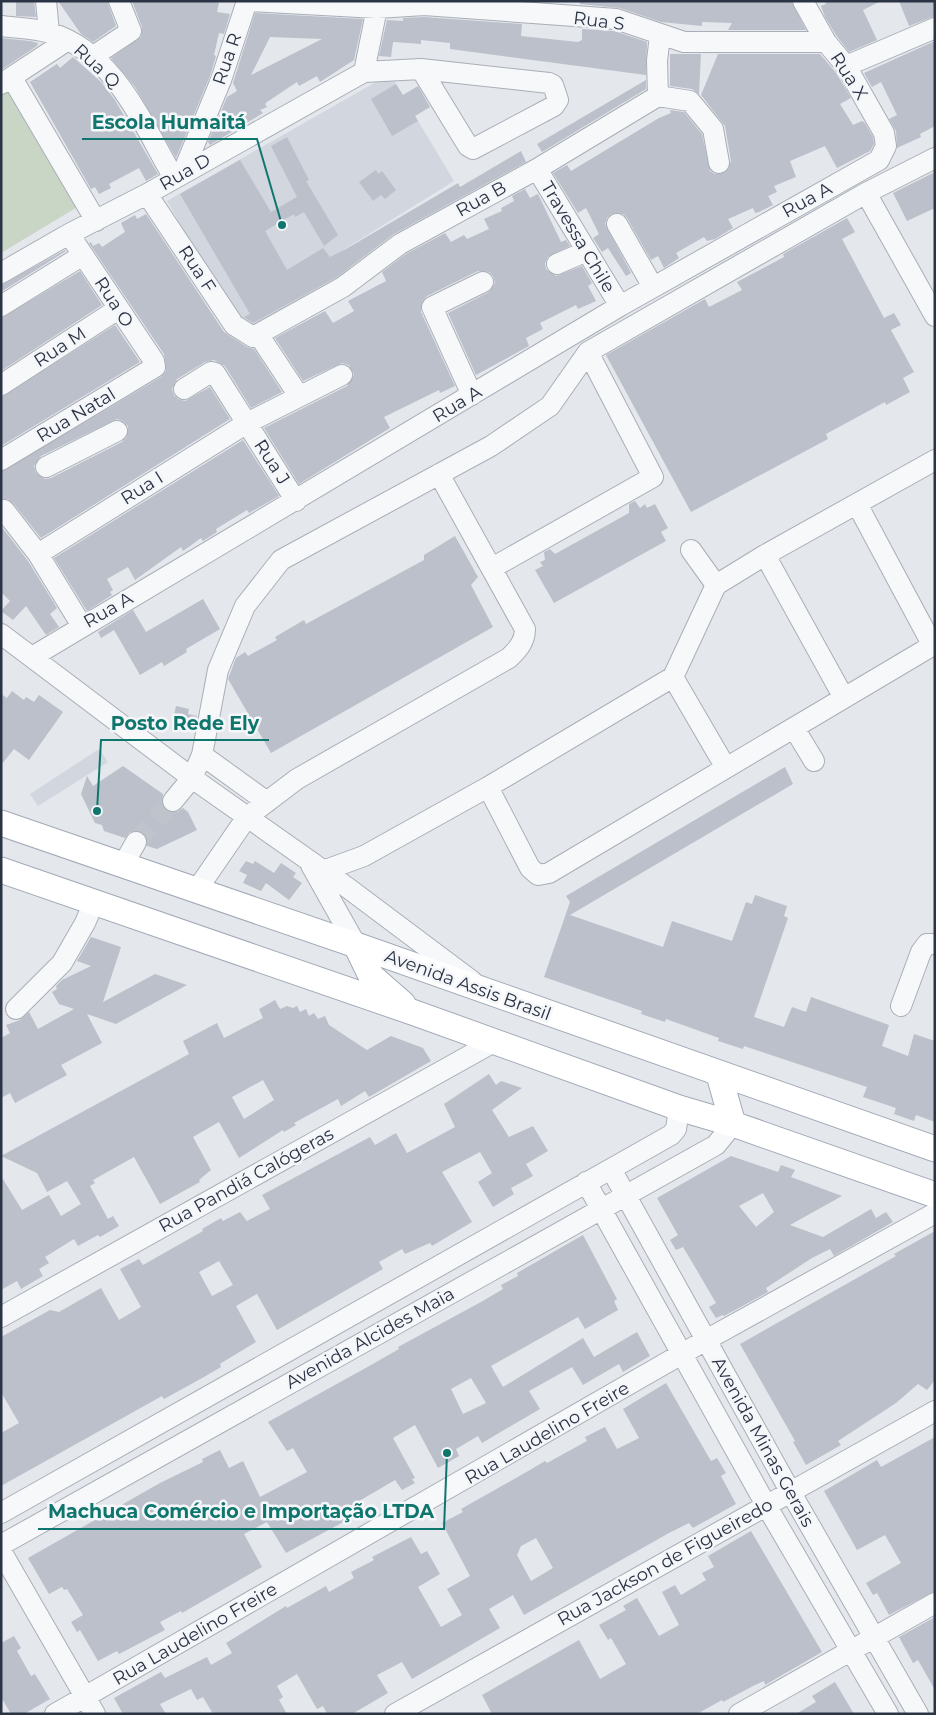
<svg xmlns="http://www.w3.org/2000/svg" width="936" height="1715" font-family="Montserrat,sans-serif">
<rect width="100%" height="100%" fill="#e4e7ec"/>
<path fill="#d2d6de" d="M390,74L454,181L340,252L353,272L264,327L237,324L167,201Z
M99,749L108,762L38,806L30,794Z"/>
<path fill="#c9d6c5" d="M13,86L84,203L1,253V93Z"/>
<path fill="#bbc0ca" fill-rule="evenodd" d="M16,1H34L36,17L16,16Z
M58,1H107L116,26L93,42L81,34Z
M132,1H215L219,3L217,12L230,14L224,34L219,33L214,55L216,56L210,76L176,158L135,87L111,58L141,37L142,27Z
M579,1H791L806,30H728L732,23L702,22V26L661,22L620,8L580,4Z
M825,1H881L863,10L877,40L849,52L836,35L825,17L821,6L826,4Z
M899,1H935V16L909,26Z
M255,13L363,19L354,60L320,82L317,76L299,86L297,82L267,102L265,104L267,107L260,110L263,113L210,145L208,142L227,97L237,91L233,83ZM270,37L322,39L251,75Z
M424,17L522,24L521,36L578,42L582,40V29L614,31L647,42L646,75L450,49V43L421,40V44L393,42L391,57L379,56L387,20L403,21V18Z
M1,38L30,41L38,43L37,46L1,70Z
M935,41V126L920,134L921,137L897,148L896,131L889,119L897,115L881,82L872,87L864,73Z
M670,54H701L699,94L692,89L670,86Z
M718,54H820L836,73L851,98L840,104L853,125L862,121L865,123L873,137L874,144L870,151L837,168L825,146L790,161L796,177L774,186L777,192L768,196L773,205L759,212L755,213L753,208L728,219L733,228L715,239L707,241L704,237L676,253L679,258L664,268L658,256L651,260L627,218L623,214H612L607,218L605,224L631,273L626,276L608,248L602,252L593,238L599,234L586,208L578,213L553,173L567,165L571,171L659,118L671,113L670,110L684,112L702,134L710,171L715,174L726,172L731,161L725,126L701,95Z
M73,57L101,82L115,100L158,174L146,181L139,168L109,184L111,188L99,194L95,187L91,189L30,82L57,64L60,68Z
M646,80V89L542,152L537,144Z
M396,84L403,95L418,86L430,107L415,116L418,121L392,136L371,99Z
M287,137L309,180L306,181L338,235L324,246L304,212L295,217L294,214L265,231L287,270L323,248L330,257L346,249L453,186L458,183L460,187L521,151L526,162L394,234L337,277L253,323L244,317L250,314L180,194L240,160L271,212L297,197L271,146Z
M376,170L378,174L382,171L396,190L385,199L381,195L373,201L359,182Z
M935,172V208L907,221L893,193Z
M525,189L530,198L538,194L561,242L566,240L570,246L548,257L545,263L546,269L556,276L582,266L592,283L588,286L596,301L578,309L576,305L540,323L543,329L526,338L529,346L476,375L448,313L489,292L495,283L493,276L489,272L478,271L427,296L422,301L421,312L455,386L440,393L439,390L384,417L390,428L299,484L264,428L347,386L354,375L349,365L342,363L303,381L275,338L325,311L333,323L354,311L348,301L386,281L382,272L406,254L445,233L451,242L464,235L467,239L489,229L484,219L502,211L501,208L514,201L512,196Z
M146,214L224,332L247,347L254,349L282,392L251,408L225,366L214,360L205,362L177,379L172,389L174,395L178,399L185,401L210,387L230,419L41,538L13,503L8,499H1V472L161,377L166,371L164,354L89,243L91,242L93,246L99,243L102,247L125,232L121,223L135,215L137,219ZM117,419L123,421L128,426L127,437L122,442L51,478L45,479L36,473L34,466L41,456Z
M847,218L855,232L842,239L884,318L894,313L901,325L891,330L914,372L903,378L910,392L886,405L885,402L826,434L828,439L691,512L606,355L705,299L709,307L742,290L737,282L784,257L783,254Z
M65,250L66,251L1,292V285Z
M80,271L102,305L1,371V318Z
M115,325L140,362L1,446V397Z
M243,440L279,496L249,513L247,510L216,529L217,532L203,541L201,538L183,551L181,547L135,580L128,567L107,579L113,590L110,592L112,595L87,611L54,558Z
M635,501L640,508L645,504L647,508L655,504L668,528L661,532L666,541L554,603L535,570L543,566L540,562L545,560L544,552L550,549L555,554L629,513V504Z
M1,526L28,561L57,608L50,614L59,627L46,635L26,606L13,620L1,611L10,601L1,592Z
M455,536L478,577L471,585L493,627L271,753L228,679L236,658L245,652L248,656L277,640L275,637L304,620L306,624L424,560V555Z
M203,599L220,629L186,649L187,652L164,666L162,662L140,675L114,630L101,638L98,632L133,610L146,632Z
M12,691L24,700L26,697L34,702L39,695L63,712L29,760L14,749L1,765V694L7,698Z
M176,706L189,709L188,714L197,716L194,731L172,724Z
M123,766L163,794L162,805L166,810L177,812L183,808L188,812L197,830L157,849L147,846L146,836L141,831L130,832L125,838L104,831L102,825L95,823L81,794L87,776L93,786Z
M785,767L793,784L570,915L663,947L672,921L732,941L746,902L752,904L755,895L787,906L784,916L788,918L754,1017L784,1027L792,1007L806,1012L811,997L889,1025L882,1046L908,1056L914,1034L935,1041V1122L916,1115L914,1121L894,1114L896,1108L863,1097L867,1087L744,1046L743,1049L718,1041L719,1038L666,1019L665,1022L641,1014L642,1011L544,977L570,902L566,896Z
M246,861L253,864L255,861L274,873L281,863L296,873L293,877L302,883L289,900L266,883L261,891L243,883L247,875L239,871Z
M91,937L121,947L103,1002L155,974L187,985L116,1024L87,1014L102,1043L61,1065L67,1075L15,1103L10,1093L1,1098V1038L10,1033L6,1025L20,1020L29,1012L38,1029L74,1009L59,1004L52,992L57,989L56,986L62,980L91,966L77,961Z
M275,1000L280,1009L287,1006L293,1008L297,1006L300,1012L306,1009L309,1016L314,1013L318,1019L325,1016L329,1025L367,1050L391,1036L423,1048L431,1061L369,1097L365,1091L341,1106L338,1099L294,1123L296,1125L284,1132L283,1130L239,1158L219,1122L193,1137L211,1170L199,1180L200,1182L160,1204L134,1157L93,1180L95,1183L90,1186L108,1219L113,1216L119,1226L100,1237L98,1235L78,1246L74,1239L45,1257L49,1263L39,1269L43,1276L21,1289L17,1281L1,1290V1176L22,1210L49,1195L61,1216L81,1204L67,1181L47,1192L37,1173L1,1156L189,1054L183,1041L217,1023L224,1038L263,1018L259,1009ZM263,1080L274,1100L244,1119L232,1097Z
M489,1074L496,1085L501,1081L522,1088L492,1110L509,1137L533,1126L548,1151L526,1164L533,1176L511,1188L514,1194L493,1207L478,1182L492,1173L480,1152L442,1172L472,1222L432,1246L430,1243L405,1254L402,1249L379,1262L383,1269L277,1330L257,1294L236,1306L256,1342L223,1362L220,1364L221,1367L204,1377L164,1399L162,1396L1,1486V1433L19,1423L1,1392V1337L50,1310L59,1312L101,1288L119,1320L141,1307L120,1269L139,1259L143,1265L203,1231L202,1229L221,1218L223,1221L240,1212L247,1221L270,1209L262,1195L370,1137L375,1145L396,1133L407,1153L455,1127L444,1104ZM219,1261L233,1285L212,1296L199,1272Z
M731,1156L778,1172L781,1165L795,1170L791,1177L842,1196L790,1225L823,1237L871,1209L876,1218L886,1212L893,1222L834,1256L830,1249L812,1258L766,1288L768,1292L724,1316L723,1315L716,1318L709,1307L716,1303L692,1262L683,1247L676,1250L670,1240L678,1235L657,1198ZM763,1193L774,1212L756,1227L739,1206Z
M935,1231V1380L927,1390L918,1384L896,1403L838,1441L841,1445L806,1465L793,1442L795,1441L740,1344L896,1256L894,1254Z
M583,1235L617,1299L614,1301L618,1310L585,1329L578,1317L491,1366L503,1387L583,1338L594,1357L637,1332L650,1356L623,1372L619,1364L583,1385L572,1367L529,1391L540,1409L482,1443L478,1436L456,1449L459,1456L438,1468L415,1425L393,1438L415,1478L412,1479L415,1483L402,1490L395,1480L344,1510L349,1519L286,1553L267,1522L244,1534L262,1567L182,1613L181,1611L160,1622L165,1630L119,1654L117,1651L98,1661L80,1630L77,1632L71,1622L83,1615L67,1589L64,1590L62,1587L49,1594L28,1558L160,1483L203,1462L202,1459L220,1450L229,1468L243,1461L260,1497L307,1472L293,1448L287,1451L268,1422L371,1365L399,1349L398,1347L481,1302L503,1289L501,1285L518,1276L517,1273ZM471,1378L486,1403L463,1414L451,1389Z
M666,1383L711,1461L717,1458L726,1473L721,1476L736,1504L693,1528L689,1523L669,1533L524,1615L513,1595L489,1609L500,1628L412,1679L402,1662L377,1675L388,1693L352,1714H327L323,1706L317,1709L297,1674L277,1686L283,1697L279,1700L287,1714H213L203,1697L197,1700L191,1689L160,1704L166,1714H123L114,1698L161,1672L165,1678L207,1657L211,1665L232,1653L226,1643L286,1606L287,1608L326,1586L329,1592L354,1578L351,1572L374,1560L372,1557L411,1537L421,1554L427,1551L440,1574L418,1587L441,1627L462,1615L447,1589L470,1576L442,1523L463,1512L461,1509L530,1470L545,1461L547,1463L587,1441L585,1437L605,1427L617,1449L639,1438L623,1409ZM536,1538L553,1568L531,1581L517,1555L521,1546Z
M935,1437V1591L889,1615L877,1593L873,1595L866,1583L901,1563L885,1535L857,1550L824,1491L877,1460L881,1467Z
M751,1531L822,1652L765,1685L764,1681L755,1685L723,1702L722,1700L697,1714H492L482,1695L579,1640L600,1679L626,1664L611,1638L608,1640L599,1625L626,1610L623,1606L637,1598L659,1636L679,1625L662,1592L675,1585L681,1595L706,1580L702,1573L714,1567L708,1556Z
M935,1617V1690L918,1660L913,1663L899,1637Z
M14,1636L21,1648L17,1651L31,1676L35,1674L50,1699L24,1714H11L1,1697V1643Z
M835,1682L854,1714H796L816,1702L812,1696Z"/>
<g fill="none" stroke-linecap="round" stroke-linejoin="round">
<path stroke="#bfc3cb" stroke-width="20" stroke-dasharray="20 10" stroke-linecap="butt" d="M136,842L173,801"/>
<g stroke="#a9aeb7" stroke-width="22">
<path id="minor" d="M46,1L49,32
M249,1L377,8L424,5L616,19L684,42H826
M1,26C17,28 35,28 51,33C115,53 143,125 174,178
M92,57L131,31L119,1
M846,66L935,28
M364,72L377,8
M12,78L96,221
M1,84L68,40
M658,96L690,101L713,129L719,163
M537,169L620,306
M183,172L221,80L247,1
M866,193L935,158
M147,194L234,325L253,337L343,287L400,244L537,169L658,96L657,61L660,35
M617,224L653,287
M557,264L587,251
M1,273L69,234L147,194L364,72L421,69L549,83L553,85L558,100L554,106L473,149L468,146L421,69
M1,306L83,255
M258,334L299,396
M1,385L118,309
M184,389L211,372L215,373L296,501
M472,395L432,307L483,282
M1,460L155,367L154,361L69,234
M46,467L117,431
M857,504L933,646
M4,510L38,554L82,626
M691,550L716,585
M38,554L247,423L342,375
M765,555L844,698
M492,568L653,477L588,352
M1,634L192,778L348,888L472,981
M32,657L620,306L879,160L886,146L884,133L846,66L826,42L803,1
M673,677L726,768
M794,728L814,761
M202,755L267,802
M488,787L530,868L538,875L549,873L935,644
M173,801L192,778L202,755L218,670L245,606L281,560L491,446L550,406L588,352L866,193L935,316
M123,865L136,842
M311,865L356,945
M323,871L364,856L488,787L673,677L716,585L765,555L935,460
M196,891L247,817L297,779L509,658C518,649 525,642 525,629L439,474
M901,1006L921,952L927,944H935
M16,1009L62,963L85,923L94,902
M611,1169L790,1491L918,1714
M586,1182L766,1505L888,1714
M1,1317L492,1043
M1,1513L671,1135L676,1129L679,1108
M1,1545L716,1145L733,1124
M1,1551L95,1714
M55,1714L706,1340L935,1213
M395,1714L935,1411
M739,1714L935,1603"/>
</g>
<g stroke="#a3abb8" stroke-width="27">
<path id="major" d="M1,823L356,945L935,1149
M1,870L412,1012L679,1108L733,1124L935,1195
M356,945L371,976L403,1004
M719,1075L733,1124"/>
</g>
<use href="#minor" stroke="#f7f8fa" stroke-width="20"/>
<use href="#major" stroke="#fff" stroke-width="25"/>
</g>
<g text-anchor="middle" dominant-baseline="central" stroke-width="5" stroke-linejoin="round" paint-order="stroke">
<g font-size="18" fill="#2b3445" stroke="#f4f6f9">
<text transform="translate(599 21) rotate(7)">Rua S</text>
<text transform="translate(227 59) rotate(-71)">Rua R</text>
<text transform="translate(97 66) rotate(43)">Rua Q</text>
<text transform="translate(849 76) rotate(57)">Rua X</text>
<text transform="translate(185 172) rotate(-30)">Rua D</text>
<text transform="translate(481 199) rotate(-29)">Rua B</text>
<text transform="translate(807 200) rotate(-29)">Rua A</text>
<text transform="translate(578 237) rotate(59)">Travessa Chile</text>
<text transform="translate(197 269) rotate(57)">Rua F</text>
<text transform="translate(114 302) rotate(57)">Rua O</text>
<text transform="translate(60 347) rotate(-33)">Rua M</text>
<text transform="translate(457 404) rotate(-31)">Rua A</text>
<text transform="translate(76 415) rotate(-31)">Rua Natal</text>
<text transform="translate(272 462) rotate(57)">Rua J</text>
<text transform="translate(142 488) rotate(-32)">Rua I</text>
<text transform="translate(108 610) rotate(-30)">Rua A</text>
<text transform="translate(468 985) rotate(20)">Avenida Assis Brasil</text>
<text transform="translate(246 1180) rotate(-29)">Rua Pandiá Calógeras</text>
<text transform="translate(370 1338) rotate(-29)">Avenida Alcides Maia</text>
<text transform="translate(547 1433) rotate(-30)">Rua Laudelino Freire</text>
<text transform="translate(763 1442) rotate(61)">Avenida Minas Gerais</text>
<text transform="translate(665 1562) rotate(-29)">Rua Jackson de Figueiredo</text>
<text transform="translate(195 1634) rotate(-30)">Rua Laudelino Freire</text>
</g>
</g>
<path fill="none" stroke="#0f766e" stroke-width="2" d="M282 225L257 139H82M97 811L101 740H269M447 1453L444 1529H38"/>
<g fill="#0f766e" stroke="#f4f6f9" stroke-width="2">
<circle cx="282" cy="225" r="5"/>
<circle cx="97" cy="811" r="5"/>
<circle cx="447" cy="1453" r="5"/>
</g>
<g font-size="19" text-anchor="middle" font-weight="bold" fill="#0f766e" stroke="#f4f6f9" stroke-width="5" stroke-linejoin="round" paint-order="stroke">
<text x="169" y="129">Escola Humaitá</text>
<text x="185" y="730">Posto Rede Ely</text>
<text x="241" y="1518">Machuca Comércio e Importação LTDA</text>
</g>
<rect width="936" height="1715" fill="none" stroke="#2b3445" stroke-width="5"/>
</svg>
